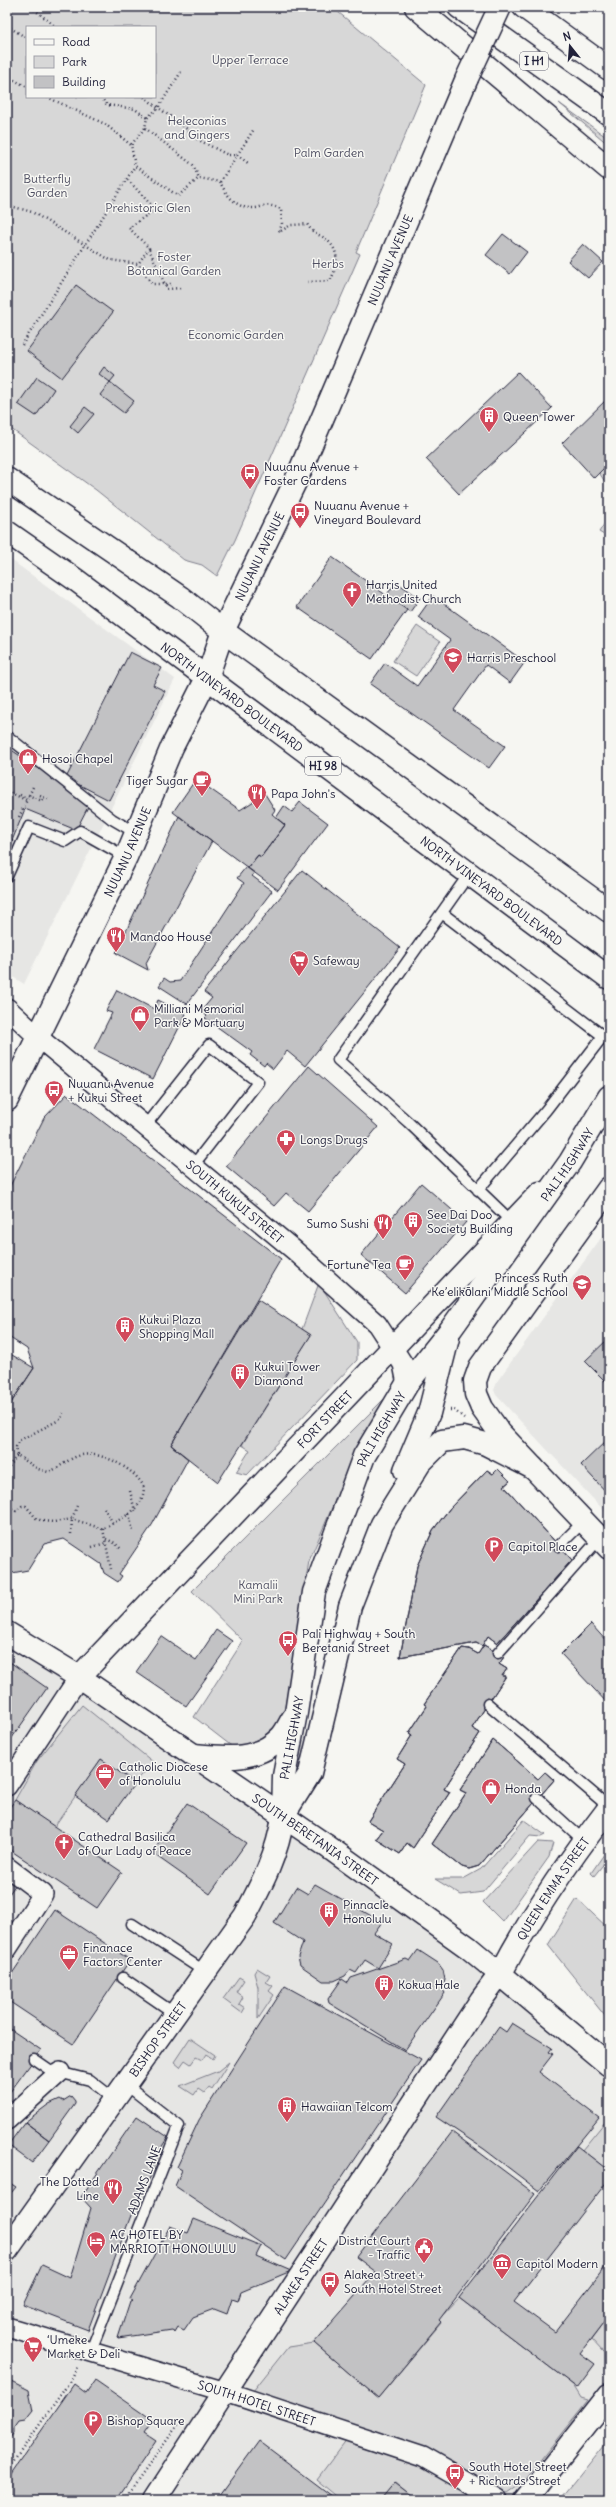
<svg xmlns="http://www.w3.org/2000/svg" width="616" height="2507" font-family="Delius,sans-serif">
<rect width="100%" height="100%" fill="#f6f6f2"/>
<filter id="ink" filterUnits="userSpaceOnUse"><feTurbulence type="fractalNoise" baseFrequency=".025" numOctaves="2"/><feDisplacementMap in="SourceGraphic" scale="8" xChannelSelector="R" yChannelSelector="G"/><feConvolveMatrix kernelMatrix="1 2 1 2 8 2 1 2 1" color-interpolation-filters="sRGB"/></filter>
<g filter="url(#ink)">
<path fill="#e6e6e4" d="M7,557L175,679L24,984L7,973Z
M609,1227V1516L496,1395L494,1390L498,1380Z
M7,1633L283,1817L609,2066V2395L526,2500H7Z"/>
<path fill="#d7d7d7" stroke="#7c7c89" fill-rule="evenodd" d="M7,7H332L426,85L356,252L360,254L235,540L217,576L202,565L184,560L96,490L7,426ZM27,27H155V97H27Z
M559,103L609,139V145Z
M609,461V488L598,471Z
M609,517V538L599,532Z
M417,626L440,642L416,676L393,661Z
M319,1283L357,1342V1360L247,1475L236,1472L250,1450L242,1445L311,1335L302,1329Z
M392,1391L393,1392L365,1431L309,1561L281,1732L238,1751L194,1717L243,1641L192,1591Z
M82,1705L153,1762L135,1783L101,1759L54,1827L15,1800L37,1761Z
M524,1820L545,1835L541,1837L530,1836L483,1892L461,1895L435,1879H463L481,1869Z
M538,1842L553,1843L549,1857L503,1922L483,1902Z
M609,1847V1863L606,1861L594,1876L591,1873Z
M577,1899L609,1929V2021L548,1945Z
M257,1968L270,1976L266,1982L273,1986L269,1991L274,1995L258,2019V1987L254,1973Z
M239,1977L244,1980L236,1992L243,1997L239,2004L245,2008L242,2013L223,1999Z
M190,2038L215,2055L213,2059L206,2054L202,2060L196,2057L191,2064L185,2060L180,2067L174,2062Z
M229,2062L212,2089L209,2087L204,2093L198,2089L194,2095L180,2086L218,2071Z
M609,2117V2171L582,2150Z
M459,2298L573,2385L581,2398L588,2400L522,2483L508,2493L489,2489L321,2414L253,2391L288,2347L314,2343L378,2398L441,2323L438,2320Z
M609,2315V2354L603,2352L591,2339Z
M609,2439V2500H560Z
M347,2440C390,2455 446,2465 477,2500H416L396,2483L382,2500H341L317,2480Z"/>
<path fill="#c2c2c4" stroke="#22223b" d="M503,234L527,252L510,274L486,255Z
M583,244L603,262L588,278L568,261Z
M76,285L113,312L62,378L27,351Z
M104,367L115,376L110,382L99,374Z
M518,372L552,408L459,494L426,459Z
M37,377L54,389L36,416L18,404Z
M110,382L134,401L124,413L100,395Z
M609,397V463L594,478L562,443Z
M85,407L94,414L78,433L70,426Z
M332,557L407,610L372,659L297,607Z
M396,582L420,598L410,612L388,596L390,594L388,593Z
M433,596L525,662L510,683L486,665L454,710L505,746L489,768L370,684L385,663L417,686L450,640L418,617Z
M130,652L162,668L153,685L165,691L109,800L66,778Z
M7,747L90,803L76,830L25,809L7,853Z
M196,779L240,810L265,794L275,810L272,814L285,825L261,857L258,855L248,868L173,812Z
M300,802L328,823L278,890L248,868L258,855L261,857L285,825L276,818L284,806L292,812Z
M179,816L212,841L146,963L148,970L116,953Z
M246,867L254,873L252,876L272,891L187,1004L159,986L164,978L170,982L180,981L244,883L237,878Z
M302,870L400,948L305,1066L287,1051L273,1069L266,1063L264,1066L250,1055L252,1052L205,1018L207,1016L201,1011L212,998L204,992Z
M117,990L154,1009L158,1000L186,1014L153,1079L94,1049L112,1013L106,1011Z
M309,1066L378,1127L308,1211L286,1193L274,1206L226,1166Z
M67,1094L281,1259L171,1445L188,1459L152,1525L119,1574L122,1576L118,1582L104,1573L101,1564L64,1539L44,1544L28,1570L7,1574V1409L34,1368L27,1349L7,1336V1192L44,1118Z
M421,1183L466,1222L405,1293L361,1255Z
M258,1300L311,1335L218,1482L171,1445Z
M609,1338V1385L585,1361Z
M7,1352L34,1368L7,1409Z
M609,1438V1495L581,1465Z
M498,1469L510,1481L504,1486L572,1560L497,1643L488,1636L482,1646L476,1643L400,1657L417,1566L433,1530L450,1508L487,1470L493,1474Z
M498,1469L510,1481L504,1486L572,1560L497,1643L488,1636L482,1646L476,1643L400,1657L417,1566L433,1530L450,1508L487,1470L493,1474Z
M591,1624L609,1644V1705L561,1654Z
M216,1630L232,1641L186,1706L136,1672L161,1636L196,1660Z
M484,1645L504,1657L499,1664L507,1669L502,1676H506L472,1728L480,1733L444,1789L450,1792L413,1848L407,1843L400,1854L376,1839L383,1830L368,1821L405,1764L397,1759L412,1735L409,1733L427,1706L424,1704L462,1648L469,1649L478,1654Z
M484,1645L504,1657L499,1664L507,1669L502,1676H506L472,1728L480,1733L444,1789L450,1792L413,1848L407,1843L400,1854L376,1839L383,1830L368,1821L405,1764L397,1759L412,1735L409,1733L427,1706L424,1704L462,1648L469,1649L478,1654Z
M7,1660L47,1688L7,1745Z
M493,1740L538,1779L545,1772L554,1780L479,1866L469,1869L462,1867L432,1844L466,1793L460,1790Z
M493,1740L538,1779L545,1772L554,1780L479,1866L469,1869L462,1867L432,1844L466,1793L460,1790Z
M101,1759L135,1783L109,1819L75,1796Z
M15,1800L122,1872L97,1908L7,1848V1811Z
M187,1803L246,1843L210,1894L152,1853Z
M7,1871L20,1878L7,1897Z
M315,1884L382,1922L374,1933L393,1944L378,1968L365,1960L356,1973L350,1970L345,1976L334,1981H323L300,1965L298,1957L303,1942L274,1923L296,1887L308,1894Z
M55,1910L130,1960L73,2044L7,2000V1981Z
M418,1950L438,1963L443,1970L445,1980L442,1989L445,1993L405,2050L329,2003L328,1999L342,1979L348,1983L351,1978L406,1959L410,1961Z
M285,1986L421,2060L286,2260L175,2186L182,2170L177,2167L199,2120Z
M512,2023L552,2048L549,2052L553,2054L539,2072L599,2118L539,2191L484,2149L436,2117L499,2027L506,2032Z
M7,2027L41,2050L7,2096Z
M71,2096L75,2101V2104L49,2140L25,2122L49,2104L60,2099L63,2101Z
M137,2116L168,2137L161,2148L164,2153L136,2202L88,2330L23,2305L42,2265L70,2278L91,2208L81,2197Z
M25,2122L49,2140L32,2163L8,2145Z
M452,2132L535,2194L439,2320L441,2322L378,2398L314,2343L376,2272L356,2257Z
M577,2146L609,2171V2179L514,2302L555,2332L609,2262V2315L580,2353L595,2364L577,2388L459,2298Z
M7,2181L16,2187L7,2198Z
M194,2219L261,2246L256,2256L291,2271L241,2292L238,2301L232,2299L227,2314L214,2309L193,2317L184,2330L178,2327L175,2332L172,2330L118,2338L130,2301L133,2300L130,2299L170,2226L188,2233Z
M7,2379L29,2390L33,2410L25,2420L19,2421L14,2428V2433L7,2441Z
M95,2380L153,2420L144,2433L156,2441L116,2500H7V2480L74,2384L86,2393Z
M259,2441L336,2499L338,2500H216Z
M395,2483L417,2500H381Z"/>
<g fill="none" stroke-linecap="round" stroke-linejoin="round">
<g stroke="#22223b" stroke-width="13">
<path id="lane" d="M7,736L112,819L136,833
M469,874L338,1060L408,1122L512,1222
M7,876L29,827L65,841L80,831L126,857
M442,913L603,1036L546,1110L478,1190
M145,1126L209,1045L258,1082L192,1167
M559,1546L584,1521
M498,1653L600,1538
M488,1704L609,1807
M537,1798L584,1841
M132,1924L204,1971
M123,1978L174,2013
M34,2059L50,2070L90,2080L113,2098
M90,2353L179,2126L124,2083"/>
</g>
<g stroke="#22223b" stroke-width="22">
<g id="street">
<path id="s1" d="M7,1008L39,1038L294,1250L377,1324L403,1364L407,1384"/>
<path d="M7,1786L79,1677"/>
<path d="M7,1867L43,1894L7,1949"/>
<path d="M7,2120L60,2072"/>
<path id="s2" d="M7,2327L226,2392L423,2457L498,2500"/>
</g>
</g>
<g stroke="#22223b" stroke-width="25">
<g id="secondary">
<path id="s3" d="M7,1100L126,857L172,747L207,678L223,631L297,478L467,78"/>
<path id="s4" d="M79,1677L540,1193"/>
<path id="s5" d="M7,2250L245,1916C262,1884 278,1853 283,1817"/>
<path id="s6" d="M154,2500L481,2000L501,1973"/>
<path d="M526,2500L609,2395"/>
</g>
</g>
<g stroke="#22223b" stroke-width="25">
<g id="primary">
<path d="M7,479L180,597L223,631L609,911"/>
<path id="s7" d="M7,532L76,580L609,978"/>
<path d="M609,1188L480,1367L475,1381L476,1394L482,1408L500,1433L609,1548"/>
<path d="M405,1470L429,1413L448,1338"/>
<path id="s8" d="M7,1633L79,1677L324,1844L469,1948L609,2065"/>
<path d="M193,1755C225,1758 257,1762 281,1737C286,1732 289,1724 293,1718"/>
<path d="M283,1816L310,1773L350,1606L382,1524L420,1463L442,1441L464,1438L486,1444L533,1468"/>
<path id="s9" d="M283,1817L284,1776L296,1713L314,1592L364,1456L407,1384L451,1329L570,1162L609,1097"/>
<path id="s10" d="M501,1973C531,1915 569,1860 609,1808"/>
</g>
</g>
<g stroke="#22223b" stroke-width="25">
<path id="highway" d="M416,7L609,169
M459,7L609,114
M524,7L609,69"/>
</g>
<path stroke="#22223b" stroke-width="2.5" stroke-dasharray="1 3" stroke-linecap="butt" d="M31,7L56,27
M7,26L27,38
M181,72L158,108L147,118L145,128L131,145L135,166L178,196L199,178L220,182C226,194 235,207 250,208C265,209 261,201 281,209L282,224L279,232L291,225L307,224C315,237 320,233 328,241C341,253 337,268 330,281L307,282
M7,76L27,87
M47,97L105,124L131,145
M101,97L107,105L135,109L147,118
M144,97L187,129L193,137L228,155H237L248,163
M145,128L193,165L199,178
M128,180L155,209L129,228L149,248L138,264
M220,182L254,129
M7,205L32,212L110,260L138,264L152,284H173
M149,249L167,289L181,288
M22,345L135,166
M7,791L26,800
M20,795L27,798
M28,795L42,801L44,797
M40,796L48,799
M19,817L33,787
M450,1410H454L464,1418
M17,1455L16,1447L20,1440L61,1419L63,1413
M7,1470L17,1455L38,1469L48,1472C60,1468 70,1457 82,1455C102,1451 135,1469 144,1487C143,1512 122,1517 103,1529L72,1519L54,1522L42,1521L36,1518L26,1506H22L16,1511L7,1506
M130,1491L135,1511
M104,1508L113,1523
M129,1514L133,1531
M103,1529L111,1569
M71,1534L72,1519L77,1506
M106,1539L115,1543L121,1549
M92,1547L106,1543
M7,2471L73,2377L77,2367
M124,2500L182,2419"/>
<use href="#lane" stroke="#f6f6f2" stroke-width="10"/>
<use href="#street" stroke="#f6f6f2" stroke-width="19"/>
<use href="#secondary" stroke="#f6f6f2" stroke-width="22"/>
<use href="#primary" stroke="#f6f6f2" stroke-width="22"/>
<use href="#highway" stroke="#f6f6f2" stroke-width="22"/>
<g stroke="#22223b" stroke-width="25" stroke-linecap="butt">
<path id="secondary-bridge" d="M467,78L500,7"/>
</g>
<use href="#secondary-bridge" stroke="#f6f6f2" stroke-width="22"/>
</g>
</g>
<defs>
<g id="building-pin" transform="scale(1)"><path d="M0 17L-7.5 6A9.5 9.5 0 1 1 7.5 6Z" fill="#d1495b" stroke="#f6f6f2"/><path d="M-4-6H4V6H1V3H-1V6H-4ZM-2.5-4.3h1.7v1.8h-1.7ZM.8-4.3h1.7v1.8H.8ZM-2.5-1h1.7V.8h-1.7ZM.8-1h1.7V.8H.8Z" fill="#fff"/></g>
<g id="bus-pin" transform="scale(1)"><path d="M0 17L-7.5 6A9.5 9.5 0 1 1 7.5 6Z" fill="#d1495b" stroke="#f6f6f2"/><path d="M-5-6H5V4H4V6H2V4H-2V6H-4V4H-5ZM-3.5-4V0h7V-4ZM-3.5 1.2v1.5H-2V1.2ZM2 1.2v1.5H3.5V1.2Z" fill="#fff"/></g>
<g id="church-pin" transform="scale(1)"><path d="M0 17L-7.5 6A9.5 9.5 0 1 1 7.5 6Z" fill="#d1495b" stroke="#f6f6f2"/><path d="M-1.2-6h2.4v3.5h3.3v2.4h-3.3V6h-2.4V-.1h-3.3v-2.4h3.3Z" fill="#fff"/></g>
<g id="school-pin" transform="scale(1)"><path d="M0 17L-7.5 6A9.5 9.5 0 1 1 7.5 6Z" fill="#d1495b" stroke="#f6f6f2"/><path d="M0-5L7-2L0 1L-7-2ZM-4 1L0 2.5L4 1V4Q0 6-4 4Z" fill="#fff"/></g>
<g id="shop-pin" transform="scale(1)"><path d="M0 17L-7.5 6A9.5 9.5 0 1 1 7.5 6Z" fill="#d1495b" stroke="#f6f6f2"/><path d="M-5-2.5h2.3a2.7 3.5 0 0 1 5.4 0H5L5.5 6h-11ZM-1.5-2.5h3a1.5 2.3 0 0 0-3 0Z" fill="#fff"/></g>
<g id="cafe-pin" transform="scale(1)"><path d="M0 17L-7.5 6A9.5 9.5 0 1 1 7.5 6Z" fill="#d1495b" stroke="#f6f6f2"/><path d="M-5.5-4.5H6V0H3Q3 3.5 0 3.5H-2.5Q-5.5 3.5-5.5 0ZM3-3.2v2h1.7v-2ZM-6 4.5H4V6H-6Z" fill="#fff"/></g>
<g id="restaurant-pin" transform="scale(1)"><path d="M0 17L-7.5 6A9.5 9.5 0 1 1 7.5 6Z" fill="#d1495b" stroke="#f6f6f2"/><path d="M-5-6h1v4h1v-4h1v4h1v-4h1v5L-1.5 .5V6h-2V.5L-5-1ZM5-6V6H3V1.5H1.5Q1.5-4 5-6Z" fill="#fff"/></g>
<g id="supermarket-pin" transform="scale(1)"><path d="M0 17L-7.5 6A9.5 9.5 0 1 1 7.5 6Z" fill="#d1495b" stroke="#f6f6f2"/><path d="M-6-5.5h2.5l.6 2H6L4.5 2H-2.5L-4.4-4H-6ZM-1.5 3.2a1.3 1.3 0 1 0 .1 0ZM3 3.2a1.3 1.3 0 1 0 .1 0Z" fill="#fff"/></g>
<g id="pharmacy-pin" transform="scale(1)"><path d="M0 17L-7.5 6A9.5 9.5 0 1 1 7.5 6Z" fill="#d1495b" stroke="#f6f6f2"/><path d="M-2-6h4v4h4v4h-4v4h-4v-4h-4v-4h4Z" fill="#fff"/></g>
<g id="parking-pin" transform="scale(1)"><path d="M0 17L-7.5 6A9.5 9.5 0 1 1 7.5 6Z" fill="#d1495b" stroke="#f6f6f2"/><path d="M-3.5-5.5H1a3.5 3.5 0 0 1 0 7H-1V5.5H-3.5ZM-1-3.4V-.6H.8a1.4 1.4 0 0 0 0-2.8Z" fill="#fff"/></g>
<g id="office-pin" transform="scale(1)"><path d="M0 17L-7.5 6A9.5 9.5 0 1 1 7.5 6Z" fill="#d1495b" stroke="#f6f6f2"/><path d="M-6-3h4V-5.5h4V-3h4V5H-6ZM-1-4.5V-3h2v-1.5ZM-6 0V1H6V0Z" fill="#fff"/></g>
<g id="hotel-pin" transform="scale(1)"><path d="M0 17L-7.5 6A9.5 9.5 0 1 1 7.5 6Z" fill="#d1495b" stroke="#f6f6f2"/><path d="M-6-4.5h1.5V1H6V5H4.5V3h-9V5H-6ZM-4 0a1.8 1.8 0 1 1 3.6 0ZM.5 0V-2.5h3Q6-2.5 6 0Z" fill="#fff"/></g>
<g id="civic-pin" transform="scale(1)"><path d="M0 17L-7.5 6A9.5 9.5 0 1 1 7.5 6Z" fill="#d1495b" stroke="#f6f6f2"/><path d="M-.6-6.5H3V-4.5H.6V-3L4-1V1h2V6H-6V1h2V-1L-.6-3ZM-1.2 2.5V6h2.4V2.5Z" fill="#fff"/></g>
<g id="museum-pin" transform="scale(1)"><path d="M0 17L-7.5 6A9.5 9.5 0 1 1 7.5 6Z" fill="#d1495b" stroke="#f6f6f2"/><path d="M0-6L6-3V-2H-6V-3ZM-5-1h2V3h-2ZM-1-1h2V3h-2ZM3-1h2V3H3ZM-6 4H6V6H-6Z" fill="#fff"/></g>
</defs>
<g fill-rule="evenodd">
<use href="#building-pin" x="489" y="416"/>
<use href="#bus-pin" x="250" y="473"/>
<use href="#bus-pin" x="300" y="512"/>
<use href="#church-pin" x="352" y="591"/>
<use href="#school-pin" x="453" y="657"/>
<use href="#shop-pin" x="28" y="758"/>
<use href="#cafe-pin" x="202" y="780"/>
<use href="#restaurant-pin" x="257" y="793"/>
<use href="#restaurant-pin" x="116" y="936"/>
<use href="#supermarket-pin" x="299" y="960"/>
<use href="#shop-pin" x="140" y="1015"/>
<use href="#bus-pin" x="54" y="1090"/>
<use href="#pharmacy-pin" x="286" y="1139"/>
<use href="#building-pin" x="413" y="1221"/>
<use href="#restaurant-pin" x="383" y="1223"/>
<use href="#cafe-pin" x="405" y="1264"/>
<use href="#school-pin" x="582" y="1284"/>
<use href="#building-pin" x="125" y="1326"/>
<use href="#building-pin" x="240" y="1373"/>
<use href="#parking-pin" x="494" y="1546"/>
<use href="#bus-pin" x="288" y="1640"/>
<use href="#office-pin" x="105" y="1773"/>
<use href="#shop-pin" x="491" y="1788"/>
<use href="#church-pin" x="64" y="1843"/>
<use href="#building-pin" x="329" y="1911"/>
<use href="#office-pin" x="69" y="1954"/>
<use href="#building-pin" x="384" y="1984"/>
<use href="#building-pin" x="287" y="2106"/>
<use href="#restaurant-pin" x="113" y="2188"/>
<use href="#hotel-pin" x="96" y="2241"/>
<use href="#civic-pin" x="424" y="2247"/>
<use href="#museum-pin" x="502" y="2263"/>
<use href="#bus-pin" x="330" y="2281"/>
<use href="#supermarket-pin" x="33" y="2346"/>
<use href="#parking-pin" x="93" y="2420"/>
<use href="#bus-pin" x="455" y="2473"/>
</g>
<g text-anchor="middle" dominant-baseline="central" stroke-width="3" stroke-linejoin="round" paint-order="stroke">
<g fill="#f6f6f2" stroke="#626272" stroke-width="1">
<rect x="520" y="52" width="28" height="18" rx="3"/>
<rect x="305" y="757" width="36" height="18" rx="3"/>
</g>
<g font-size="11" font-weight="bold" fill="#22223b">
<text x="534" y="61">I H1</text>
<text x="323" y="766">HI 98</text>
</g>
<g font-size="12" fill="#4f4f62" stroke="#f6f6f2">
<text x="250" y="59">Upper Terrace</text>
<text x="197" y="120">Heleconias<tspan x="197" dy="14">and Gingers</tspan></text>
<text x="329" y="152">Palm Garden</text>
<text x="47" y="178">Butterfly<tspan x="47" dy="14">Garden</tspan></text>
<text x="148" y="207">Prehistoric Glen</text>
<text x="174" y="256">Foster<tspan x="174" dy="14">Botanical Garden</tspan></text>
<text x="328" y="263">Herbs</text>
<text x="236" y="334">Economic Garden</text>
<text x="258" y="1584">Kamalii<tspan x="258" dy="14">Mini Park</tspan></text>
</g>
<g font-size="12" fill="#22223b" stroke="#f6f6f2">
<text stroke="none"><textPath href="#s3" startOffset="924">NUUANU AVENUE</textPath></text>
<text stroke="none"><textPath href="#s3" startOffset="600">NUUANU AVENUE</textPath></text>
<text stroke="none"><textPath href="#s7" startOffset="279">NORTH VINEYARD BOULEVARD</textPath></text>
<text stroke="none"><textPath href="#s3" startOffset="276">NUUANU AVENUE</textPath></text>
<text stroke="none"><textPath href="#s7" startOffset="603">NORTH VINEYARD BOULEVARD</textPath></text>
<text stroke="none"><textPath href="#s9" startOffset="728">PALI HIGHWAY</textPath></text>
<text stroke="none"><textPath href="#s1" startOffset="299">SOUTH KUKUI STREET</textPath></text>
<text stroke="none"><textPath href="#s4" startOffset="356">FORT STREET</textPath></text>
<text stroke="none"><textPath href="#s9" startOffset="404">PALI HIGHWAY</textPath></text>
<text stroke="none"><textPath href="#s9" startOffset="80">PALI HIGHWAY</textPath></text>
<text stroke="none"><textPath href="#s8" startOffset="371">SOUTH BERETANIA STREET</textPath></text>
<text stroke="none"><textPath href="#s10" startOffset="99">QUEEN EMMA STREET</textPath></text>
<text stroke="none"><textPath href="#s5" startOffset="259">BISHOP STREET</textPath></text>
<text transform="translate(144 2180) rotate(-69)">ADAMS LANE</text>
<text stroke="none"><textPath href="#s6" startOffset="267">ALAKEA STREET</textPath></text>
<text stroke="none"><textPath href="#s2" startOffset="261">SOUTH HOTEL STREET</textPath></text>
</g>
<g font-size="12" fill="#22223b" stroke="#f6f6f2" text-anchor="start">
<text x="503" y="416">Queen Tower</text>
<text x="264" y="466">Nuuanu Avenue +<tspan x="264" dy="14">Foster Gardens</tspan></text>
<text x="314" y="505">Nuuanu Avenue +<tspan x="314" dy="14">Vineyard Boulevard</tspan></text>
<text x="366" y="584">Harris United<tspan x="366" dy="14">Methodist Church</tspan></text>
<text x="467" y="657">Harris Preschool</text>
<text x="42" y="758">Hosoi Chapel</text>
<text x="188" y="780" text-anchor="end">Tiger Sugar</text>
<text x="271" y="793">Papa John's</text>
<text x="130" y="936">Mandoo House</text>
<text x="313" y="960">Safeway</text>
<text x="154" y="1008">Milliani Memorial<tspan x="154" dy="14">Park &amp; Mortuary</tspan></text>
<text x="68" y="1083">Nuuanu Avenue<tspan x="68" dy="14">+ Kukui Street</tspan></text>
<text x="300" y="1139">Longs Drugs</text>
<text x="427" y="1214">See Dai Doo<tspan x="427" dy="14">Society Building</tspan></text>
<text x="369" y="1223" text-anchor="end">Sumo Sushi</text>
<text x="391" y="1264" text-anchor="end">Fortune Tea</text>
<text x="568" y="1277" text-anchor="end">Princess Ruth<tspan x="568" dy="14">Ke’elikōlani Middle School</tspan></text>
<text x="139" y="1319">Kukui Plaza<tspan x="139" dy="14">Shopping Mall</tspan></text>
<text x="254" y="1366">Kukui Tower<tspan x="254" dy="14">Diamond</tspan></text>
<text x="508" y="1546">Capitol Place</text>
<text x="302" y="1633">Pali Highway + South<tspan x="302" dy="14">Beretania Street</tspan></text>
<text x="119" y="1766">Catholic Diocese<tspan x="119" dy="14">of Honolulu</tspan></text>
<text x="505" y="1788">Honda</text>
<text x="78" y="1836">Cathedral Basilica<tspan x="78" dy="14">of Our Lady of Peace</tspan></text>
<text x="343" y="1904">Pinnacle<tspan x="343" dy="14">Honolulu</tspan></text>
<text x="83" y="1947">Finanace<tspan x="83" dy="14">Factors Center</tspan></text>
<text x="398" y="1984">Kokua Hale</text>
<text x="301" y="2106">Hawaiian Telcom</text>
<text x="99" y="2181" text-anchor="end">The Dotted<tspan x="99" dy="14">Line</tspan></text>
<text x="110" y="2234">AC HOTEL BY<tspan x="110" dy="14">MARRIOTT HONOLULU</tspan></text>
<text x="410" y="2240" text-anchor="end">District Court<tspan x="410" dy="14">- Traffic</tspan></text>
<text x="516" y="2263">Capitol Modern</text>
<text x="344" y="2274">Alakea Street +<tspan x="344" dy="14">South Hotel Street</tspan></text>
<text x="47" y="2339">‘Umeke<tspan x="47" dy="14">Market &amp; Deli</tspan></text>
<text x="107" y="2420">Bishop Square</text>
<text x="469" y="2466">South Hotel Street<tspan x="469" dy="14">+ Richards Street</tspan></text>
</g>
</g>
<rect width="616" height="2507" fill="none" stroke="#f6f6f2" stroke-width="24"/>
<rect x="12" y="12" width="592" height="2483" fill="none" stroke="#22223b" stroke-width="1.5" filter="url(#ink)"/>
<rect x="26" y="26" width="130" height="72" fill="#f6f6f2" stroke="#a1a1a9"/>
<rect x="34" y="39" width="20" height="6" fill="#f6f6f2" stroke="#a1a1a9"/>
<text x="62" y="46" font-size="12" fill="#22223b">Road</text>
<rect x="34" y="56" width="20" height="12" fill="#d7d7d7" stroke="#a1a1a9"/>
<text x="62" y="66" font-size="12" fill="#22223b">Park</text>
<rect x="34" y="76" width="20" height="12" fill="#c2c2c4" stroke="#a1a1a9"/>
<text x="62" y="86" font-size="12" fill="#22223b">Building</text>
<g transform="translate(570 46) rotate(343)" stroke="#f6f6f2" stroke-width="3" paint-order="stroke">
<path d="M0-3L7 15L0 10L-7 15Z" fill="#22223b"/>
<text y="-6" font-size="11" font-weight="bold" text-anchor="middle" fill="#22223b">N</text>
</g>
</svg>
